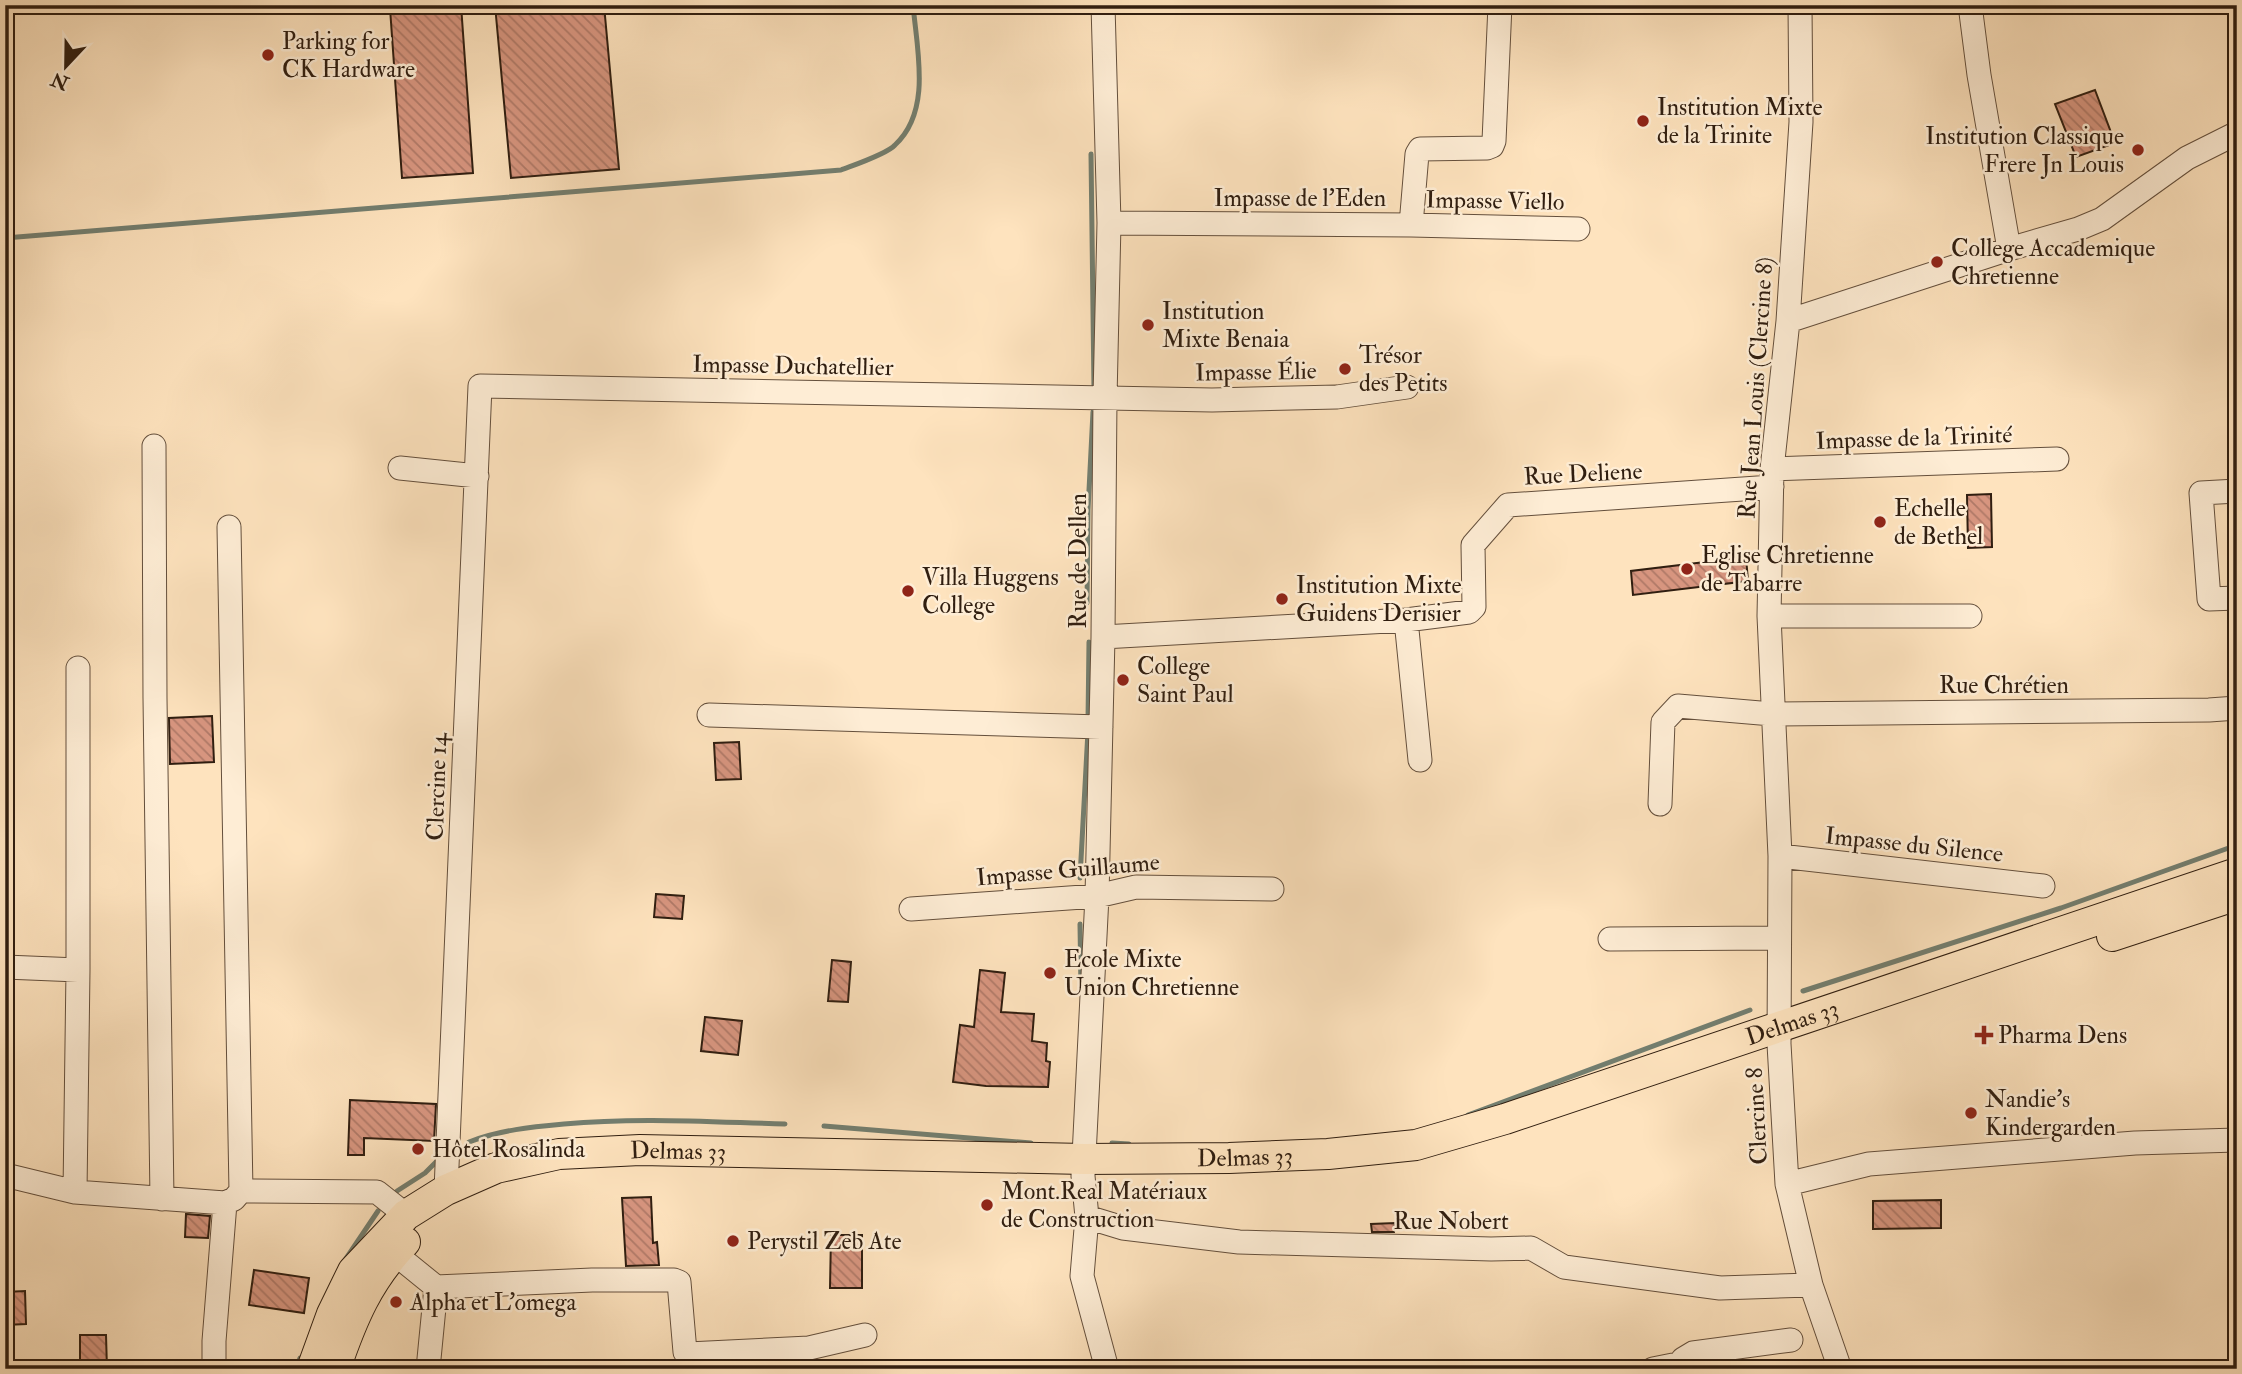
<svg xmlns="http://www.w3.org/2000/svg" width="2242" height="1374" font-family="'IM FELL Double Pica',serif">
<defs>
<pattern id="building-back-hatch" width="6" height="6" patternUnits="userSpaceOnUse" patternTransform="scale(1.75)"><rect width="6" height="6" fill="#d7957f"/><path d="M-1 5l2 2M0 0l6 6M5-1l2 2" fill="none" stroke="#af7967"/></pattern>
</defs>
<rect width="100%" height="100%" fill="#fee3be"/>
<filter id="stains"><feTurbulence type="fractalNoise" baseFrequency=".00286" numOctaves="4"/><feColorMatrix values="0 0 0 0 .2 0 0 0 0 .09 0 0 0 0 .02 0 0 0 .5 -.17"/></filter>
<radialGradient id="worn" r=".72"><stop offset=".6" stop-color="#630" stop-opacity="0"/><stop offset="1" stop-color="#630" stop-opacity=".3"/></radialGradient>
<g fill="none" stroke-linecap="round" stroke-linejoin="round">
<path stroke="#737e6f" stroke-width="5" d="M1091,154L1094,389
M5,238L841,170C854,165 887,154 895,145C932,111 917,50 913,5
M1087,603L1088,510L1093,412
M1088,721L1089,642
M1080,878L1088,731
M1080,924L1081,990
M1803,991L2061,908L2237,845
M1468,1115L1750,1010
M824,1126L1031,1143
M469,1142C500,1130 531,1127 564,1124C638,1117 711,1122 785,1124
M1112,1143L1129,1144
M397,1191L425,1173L439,1159
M341,1266L378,1211
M296,1369L300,1358"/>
</g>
<path fill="url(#building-back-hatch)" stroke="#301e10" stroke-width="2" d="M435,5H461L473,173L402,178L390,8Z
M495,5H604L619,169L511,178Z
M2095,90L2115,143L2076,157L2055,104Z
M1991,494L1992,547L1968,548L1967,495Z
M1746,557L1748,581L1633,595L1631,571Z
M212,716L214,762L170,764L169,718Z
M739,742L741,779L716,780L714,743Z
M656,894L684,896L682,919L654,917Z
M832,960L851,962L848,1002L828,1001Z
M980,970L1005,973L1001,1012L1034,1014L1032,1041L1047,1043L1046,1061L1050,1062L1048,1087L986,1086L953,1082L960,1025L974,1027Z
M705,1017L742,1021L738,1055L701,1051Z
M350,1100L436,1104L434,1141L364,1138V1155H348Z
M651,1197L653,1243L657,1242L659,1265L626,1266L622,1198Z
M1941,1200V1228L1873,1229V1201Z
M186,1214L210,1216L208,1238L185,1237Z
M1395,1223L1394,1232H1372L1371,1224Z
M831,1235H862V1288H830Z
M254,1270L309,1278L304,1313L249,1305Z
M25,1291L26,1324L5,1325V1292Z
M80,1335H106L107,1369H80Z"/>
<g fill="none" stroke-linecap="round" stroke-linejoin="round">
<g stroke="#644f3c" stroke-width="25">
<path id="minor" d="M1103,5L1109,223L1105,398L1103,637L1097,896L1083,1176L1087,1217L1082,1276L1107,1369
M1800,5L1801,122L1788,321L1772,469L1769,616L1780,856L1779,1044L1787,1184L1811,1285L1840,1369
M1970,5L1979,75L2009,249
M1109,223L1411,225L1578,229
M1411,225L1417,154L1420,149L1487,148L1492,146L1494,141L1500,5
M1788,321L2009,249L2078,229L2102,219L2187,158L2237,133
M154,446L155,698L162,1199
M400,468L477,476
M1772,469L2057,459
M2237,491L2201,493L2209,599L2237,598
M1769,616H1970
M1406,620L1420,760
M1103,637L1406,620L1469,612L1474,607L1473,545L1508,505L1772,487
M709,715L1101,727
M1660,804L1663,722L1678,706L1772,714L2209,710L2237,708
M1780,856L2043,886
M911,909L1097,896L1136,887L1272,889
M1610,939L1779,938
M5,967L78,970
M5,1175L75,1192L225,1203L234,1199L241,1191L229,527
M1787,1184L1869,1164L2135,1143L2237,1140
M446,1190L480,386L1212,400L1337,397L1407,387
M241,1191L377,1192L406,1215
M75,1192L78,970V668
M1087,1217L1123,1228L1239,1242L1491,1249L1531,1248L1564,1267L1720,1288L1811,1285
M394,1253L436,1287L592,1280H674L679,1282L685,1352L688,1354L809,1348L865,1335
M1678,1366L1683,1359L1693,1353L1791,1340
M214,1369V1341L225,1203
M428,1369L436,1287
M1653,1369L1673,1365L1678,1366"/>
</g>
<g stroke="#301e10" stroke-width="32">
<g id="major">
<path d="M2112,936L2237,895"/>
<path id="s1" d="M312,1369L332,1314L353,1271L406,1215L446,1190L496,1168L559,1154L640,1150L1084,1159L1229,1158L1328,1154L1416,1145L1505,1119L2237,873"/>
<path d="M335,1369C352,1319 368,1280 405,1242"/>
</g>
</g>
<use href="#minor" stroke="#feedd5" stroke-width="23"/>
<use href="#major" stroke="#fee3be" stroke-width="30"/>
</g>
<g fill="#8f2418" stroke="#feedd5" stroke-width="2.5">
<circle cx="268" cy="55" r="7"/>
<circle cx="1643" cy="121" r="7"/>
<circle cx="2138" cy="150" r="7"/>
<circle cx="1937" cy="262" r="7"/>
<circle cx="1148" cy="325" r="7"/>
<circle cx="1345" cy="369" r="7"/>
<circle cx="1880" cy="522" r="7"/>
<circle cx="1687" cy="569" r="7"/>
<circle cx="908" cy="591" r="7"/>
<circle cx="1282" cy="599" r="7"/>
<circle cx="1123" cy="680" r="7"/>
<circle cx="1050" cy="973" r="7"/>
<path d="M1980.5 1024.5h7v7h7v7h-7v7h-7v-7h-7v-7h7z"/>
<circle cx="1971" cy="1113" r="7"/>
<circle cx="418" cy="1149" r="7"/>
<circle cx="987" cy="1205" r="7"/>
<circle cx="733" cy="1241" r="7"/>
<circle cx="396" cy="1302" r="7"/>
</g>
<g text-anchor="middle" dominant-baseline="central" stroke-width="5" stroke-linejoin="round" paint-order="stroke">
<g font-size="24" fill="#301e10" stroke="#feedd5" text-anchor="start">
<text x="282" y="41">Parking for<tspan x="282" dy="28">CK Hardware</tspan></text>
<text x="1657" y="107">Institution Mixte<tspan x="1657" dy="28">de la Trinite</tspan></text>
<text x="2124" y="136" text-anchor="end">Institution Classique<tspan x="2124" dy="28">Frere Jn Louis</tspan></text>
<text x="1951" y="248">College Accademique<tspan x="1951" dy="28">Chretienne</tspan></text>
<text x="1162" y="311">Institution<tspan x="1162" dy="28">Mixte Benaia</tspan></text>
<text x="1359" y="355">Trésor<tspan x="1359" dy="28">des Petits</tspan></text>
<text x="1894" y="508">Echelle<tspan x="1894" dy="28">de Bethel</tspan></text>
<text x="1701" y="555">Eglise Chretienne<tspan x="1701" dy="28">de Tabarre</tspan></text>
<text x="922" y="577">Villa Huggens<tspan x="922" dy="28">College</tspan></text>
<text x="1296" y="585">Institution Mixte<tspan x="1296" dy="28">Guidens Derisier</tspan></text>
<text x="1137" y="666">College<tspan x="1137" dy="28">Saint Paul</tspan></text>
<text x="1064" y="959">Ecole Mixte<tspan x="1064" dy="28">Union Chretienne</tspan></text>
<text x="1998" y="1035">Pharma Dens</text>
<text x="1985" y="1099">Nandie's<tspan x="1985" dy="28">Kindergarden</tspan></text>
<text x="432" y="1149">Hôtel Rosalinda</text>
<text x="1001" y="1191">Mont.Real Matériaux<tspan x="1001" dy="28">de Construction</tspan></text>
<text x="747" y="1241">Perystil Zeb Ate</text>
<text x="410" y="1302">Alpha et L'omega</text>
</g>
<g font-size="24" fill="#301e10" stroke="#feedd5">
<text x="1300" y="198">Impasse de l'Eden</text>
<text transform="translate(1495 201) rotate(1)">Impasse Viello</text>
<text transform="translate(793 366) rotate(1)">Impasse Duchatellier</text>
<text transform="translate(1256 372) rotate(-1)">Impasse Élie</text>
<text transform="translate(1756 388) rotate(-86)">Rue Jean Louis (Clercine 8)</text>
<text transform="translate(1914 438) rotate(-2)">Impasse de la Trinité</text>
<text transform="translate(1583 474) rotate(-3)">Rue Deliene</text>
<text transform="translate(1078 561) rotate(-90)">Rue de Dellen</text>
<text x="2004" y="685">Rue Chrétien</text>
<text transform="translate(437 787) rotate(-88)">Clercine 14</text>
<text transform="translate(1914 845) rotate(6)">Impasse du Silence</text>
<text transform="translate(1068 870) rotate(-5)">Impasse Guillaume</text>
<text stroke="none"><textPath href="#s1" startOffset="1603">Delmas 33</textPath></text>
<text transform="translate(1757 1116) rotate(-93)">Clercine 8</text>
<text stroke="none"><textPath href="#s1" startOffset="469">Delmas 33</textPath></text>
<text stroke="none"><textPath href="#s1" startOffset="1036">Delmas 33</textPath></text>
<text x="1451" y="1221">Rue Nobert</text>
</g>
</g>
<rect width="2242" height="1374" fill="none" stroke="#fee3be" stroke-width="28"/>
<rect x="7" y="7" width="2228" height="1360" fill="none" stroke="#301e10" stroke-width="3.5"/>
<rect x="14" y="14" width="2214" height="1346" fill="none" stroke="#301e10" stroke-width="2"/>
<g transform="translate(66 66) rotate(202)" stroke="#feedd5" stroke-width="5" paint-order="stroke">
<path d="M0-5L12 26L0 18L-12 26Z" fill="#301e10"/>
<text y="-10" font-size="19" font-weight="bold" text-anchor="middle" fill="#301e10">N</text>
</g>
<rect width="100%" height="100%" filter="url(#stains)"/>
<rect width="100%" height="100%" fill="url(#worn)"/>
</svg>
